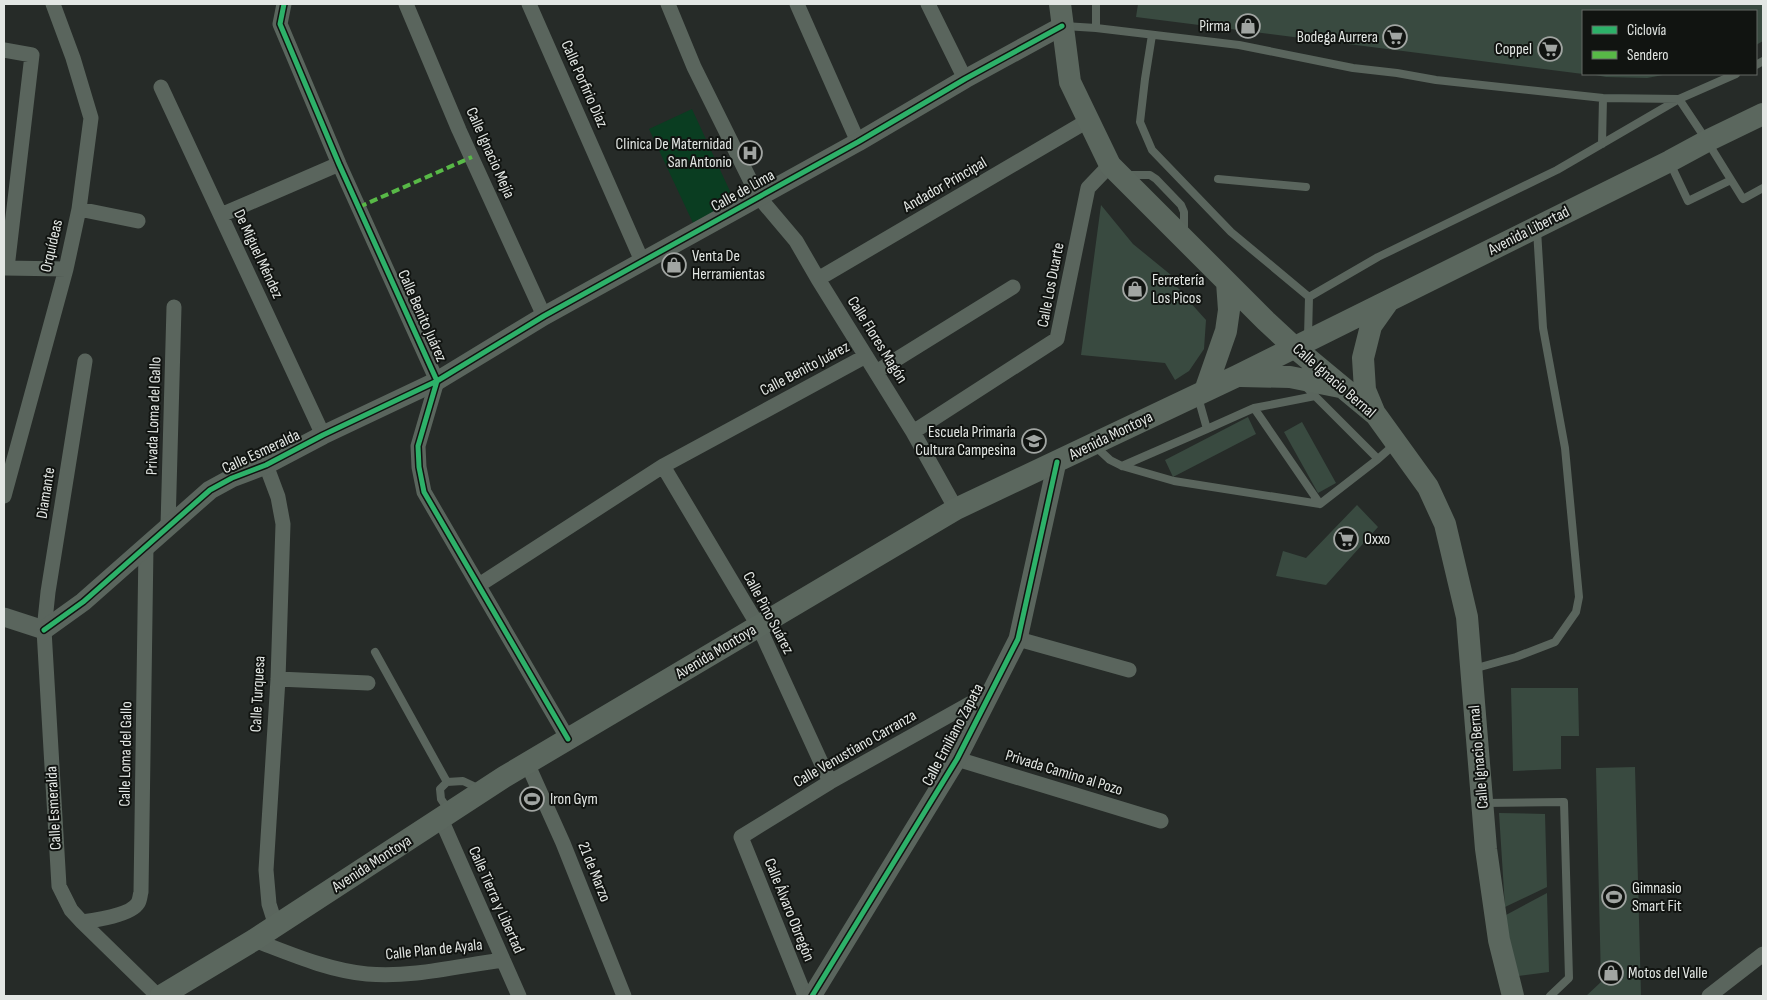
<svg xmlns="http://www.w3.org/2000/svg" width="1767" height="1000" font-family="'Sofia Sans Condensed',sans-serif">
<rect width="100%" height="100%" fill="#262b28"/>
<path fill="#0a3d21" d="M692,109L734,200L693,223L649,129Z"/>
<path fill="#394a40" d="M1138,4H1763V41L1756,45V11H1583V74L1136,17Z
M1590,74H1663V75L1647,78L1606,77Z
M1101,205L1133,244L1171,275L1169,280L1189,298L1188,300L1206,320L1204,349L1189,371L1175,380L1165,363L1081,355Z
M1248,417L1256,434L1173,477L1165,460Z
M1302,422L1336,483L1318,493L1284,432Z
M1357,505L1378,527L1326,585L1276,576L1283,551L1306,558Z
M1511,688H1578L1579,736H1561V769L1513,771Z
M1635,767L1641,996H1586L1601,982L1596,768Z
M1499,813L1545,814L1547,887L1505,907Z
M1547,893L1549,972L1510,977L1506,915Z"/>
<g fill="none" stroke-linecap="round" stroke-linejoin="round">
<path stroke="#5a655d" stroke-width="8" d="M1064,26L1096,28L1239,45L1353,68L1397,73L1436,80L1603,98L1679,99L1707,141L1743,199L1763,188
M1096,28V4
M1152,35L1145,79L1140,122L1152,150L1231,232L1309,297
M1756,65L1763,61
M1602,144L1603,98
M1670,163L1688,201L1731,180
M1127,175H1150L1156,179L1181,205L1184,212V232
M1218,179L1306,187
M1308,337L1309,297L1378,257L1557,170L1679,99L1736,74
M1306,387L1378,459L1320,504
M1254,408L1315,396
M1096,447L1110,460L1122,466L1174,481L1320,504L1254,408L1207,429L1198,397
M1378,459L1395,444
M1122,466L1207,429
M375,652L447,782
M1473,669L1516,657L1555,642L1576,612L1579,597L1565,448L1543,328L1537,230
M1484,803L1564,802L1569,978L1550,996
M449,811L441,799L440,789L447,782L463,781L480,789"/>
<path stroke="#5a655d" stroke-width="15" d="M284,4L280,24L339,164L437,381L418,446L419,467L424,492L568,739
M406,4L459,130L544,316
M529,4L642,261
M668,4L694,67L758,196L796,241L818,279L913,432L956,509
M797,4L858,142
M928,4L965,79
M4,50L32,55L7,268
M161,87L323,435
M79,209L138,221
M221,215L339,164
M4,268L66,269
M818,279L1089,120
M85,361L48,592L44,630L59,886L71,910L82,922L158,996
M876,372L1013,287
M913,432L1057,339L1088,188L1110,165
M266,465L278,497L283,524L278,679L266,870L269,904L276,926
M663,466L759,627L830,782
M4,496L66,269L79,209L91,118L73,58L53,4
M168,526L174,307
M479,585L663,466L866,356
M1018,639L1129,670
M278,679L368,683
M957,759L1161,821
M527,763L563,843L624,996
M441,819L519,996
M82,922C96,920 131,915 138,903C140,900 140,895 141,892L146,546
M254,940C291,954 327,970 367,974C412,978 458,966 503,960
M805,996L741,837L830,782L989,693
M1709,996L1763,954"/>
<path stroke="#5a655d" stroke-width="19" d="M4,617L44,630L83,602L210,490L232,478L266,465L323,435L437,381L544,316L858,142L965,79L1062,26
M812,996L957,759L1018,639L1057,462"/>
<path stroke="#5b675e" stroke-width="22" d="M1060,4L1070,82L1110,165L1266,321L1294,347L1376,415L1428,487L1445,524L1467,617L1486,849L1499,940L1513,996
M1241,376L1290,377L1340,387
M1205,391L1226,331L1229,310L1227,282
M1375,414L1365,390L1363,358L1371,326L1388,302
M161,996L254,940L504,777L956,509L1237,376L1670,161L1707,141L1763,114"/>
<path stroke="#58b947" stroke-width="4" stroke-dasharray="8 4" stroke-linecap="butt" d="M359,207L472,157"/>
<g stroke="#111411" stroke-width="8">
<path id="cycleway" d="M284,4L280,24L339,164L437,381L418,446L419,467L424,492L568,739
M44,630L83,602L210,490L232,478L266,465L323,435L437,381L544,316L858,142L965,79L1062,26
M812,996L957,759L1018,639L1057,462"/>
</g>
<use href="#cycleway" stroke="#2db169" stroke-width="5"/>
</g>
<defs>
<g id="shop-ring" transform="scale(1.25)"><circle r="9.5" fill="#111411" stroke="#a1a5a2" stroke-width="1.5"/><path d="M-5-2.5h2.3a2.7 3.5 0 0 1 5.4 0H5L5.5 6h-11ZM-1.5-2.5h3a1.5 2.3 0 0 0-3 0Z" fill="#a1a5a2"/></g>
<g id="supermarket-ring" transform="scale(1.25)"><circle r="9.5" fill="#111411" stroke="#a1a5a2" stroke-width="1.5"/><path d="M-6-5.5h2.5l.6 2H6L4.5 2H-2.5L-4.4-4H-6ZM-1.5 3.2a1.3 1.3 0 1 0 .1 0ZM3 3.2a1.3 1.3 0 1 0 .1 0Z" fill="#a1a5a2"/></g>
<g id="hospital-ring" transform="scale(1.25)"><circle r="9.5" fill="#111411" stroke="#a1a5a2" stroke-width="1.5"/><path d="M-5-5h3v3.5h4V-5h3V5h-3V1.5h-4V5h-3Z" fill="#a1a5a2"/></g>
<g id="school-ring" transform="scale(1.25)"><circle r="9.5" fill="#111411" stroke="#a1a5a2" stroke-width="1.5"/><path d="M0-5L7-2L0 1L-7-2ZM-4 1L0 2.5L4 1V4Q0 6-4 4Z" fill="#a1a5a2"/></g>
<g id="stadium-ring" transform="scale(1.25)"><circle r="9.5" fill="#111411" stroke="#a1a5a2" stroke-width="1.5"/><path d="M0-5a6.5 5 0 1 0 0 10a6.5 5 0 1 0 0-10ZM-3.5-1.8h7v3.6h-7Z" fill="#a1a5a2"/></g>
</defs>
<g fill-rule="evenodd">
<use href="#shop-ring" x="1248" y="26"/>
<use href="#supermarket-ring" x="1395" y="37"/>
<use href="#supermarket-ring" x="1550" y="49"/>
<use href="#hospital-ring" x="750" y="153"/>
<use href="#shop-ring" x="674" y="265"/>
<use href="#shop-ring" x="1135" y="289"/>
<use href="#school-ring" x="1034" y="441"/>
<use href="#supermarket-ring" x="1346" y="539"/>
<use href="#stadium-ring" x="532" y="799"/>
<use href="#stadium-ring" x="1614" y="897"/>
<use href="#shop-ring" x="1611" y="973"/>
</g>
<g text-anchor="middle" dominant-baseline="central" stroke-width="4" stroke-linejoin="round" paint-order="stroke">
<g font-size="16" fill="#e3e7e4" stroke="#111411" text-anchor="start">
<text x="1230" y="26" text-anchor="end">Pirma</text>
<text x="1378" y="37" text-anchor="end">Bodega Aurrera</text>
<text x="1532" y="49" text-anchor="end">Coppel</text>
<text x="732" y="144" text-anchor="end">Clinica De Maternidad<tspan x="732" dy="18">San Antonio</tspan></text>
<text x="692" y="256">Venta De<tspan x="692" dy="18">Herramientas</tspan></text>
<text x="1152" y="280">Ferretería<tspan x="1152" dy="18">Los Picos</tspan></text>
<text x="1016" y="432" text-anchor="end">Escuela Primaria<tspan x="1016" dy="18">Cultura Campesina</tspan></text>
<text x="1364" y="539">Oxxo</text>
<text x="550" y="799">Iron Gym</text>
<text x="1632" y="888">Gimnasio<tspan x="1632" dy="18">Smart Fit</tspan></text>
<text x="1628" y="973">Motos del Valle</text>
</g>
<g font-size="16" fill="#e3e7e4" stroke="#111411">
<text transform="translate(584 84) rotate(66)">Calle Porfirio Díaz</text>
<text transform="translate(490 153) rotate(66)">Calle Ignacio Mejía</text>
<text transform="translate(945 185) rotate(-30)">Andador Principal</text>
<text transform="translate(743 191) rotate(-29)">Calle de Lima</text>
<text transform="translate(1529 231) rotate(-27)">Avenida Libertad</text>
<text transform="translate(52 246) rotate(-77)">Orquídeas</text>
<text transform="translate(258 254) rotate(65)">De Miguel Méndez</text>
<text transform="translate(1051 285) rotate(-79)">Calle Los Duarte</text>
<text transform="translate(422 316) rotate(66)">Calle Benito Juárez</text>
<text transform="translate(877 340) rotate(58)">Calle Flores Magón</text>
<text transform="translate(805 369) rotate(-28)">Calle Benito Juárez</text>
<text transform="translate(1334 381) rotate(41)">Calle Ignacio Bernal</text>
<text transform="translate(154 416) rotate(-88)">Privada Loma del Gallo</text>
<text transform="translate(1111 436) rotate(-26)">Avenida Montoya</text>
<text transform="translate(261 452) rotate(-25)">Calle Esmeralda</text>
<text transform="translate(46 493) rotate(-81)">Diamante</text>
<text transform="translate(768 613) rotate(62)">Calle Pino Suárez</text>
<text transform="translate(716 652) rotate(-31)">Avenida Montoya</text>
<text transform="translate(258 694) rotate(-87)">Calle Turquesa</text>
<text transform="translate(953 735) rotate(-62)">Calle Emiliano Zapata</text>
<text transform="translate(855 749) rotate(-30)">Calle Venustiano Carranza</text>
<text transform="translate(126 754) rotate(-89)">Calle Loma del Gallo</text>
<text transform="translate(1479 757) rotate(-95)">Calle Ignacio Bernal</text>
<text transform="translate(1064 773) rotate(17)">Privada Camino al Pozo</text>
<text transform="translate(54 808) rotate(-93)">Calle Esmeralda</text>
<text transform="translate(372 864) rotate(-33)">Avenida Montoya</text>
<text transform="translate(594 872) rotate(68)">21 de Marzo</text>
<text transform="translate(496 900) rotate(66)">Calle Tierra y Libertad</text>
<text transform="translate(789 910) rotate(68)">Calle Álvaro Obregón</text>
<text transform="translate(434 950) rotate(-6)">Calle Plan de Ayala</text>
</g>
</g>
<rect width="1767" height="1000" fill="none" stroke="#e3e7e4" stroke-width="10"/>
<rect x="1582" y="10" width="175" height="65" fill="#111411" stroke="#656865"/>
<rect x="1592" y="26" width="25" height="8" fill="#2db169" stroke="#656865"/>
<text x="1627" y="35" font-size="15" fill="#e3e7e4">Ciclovía</text>
<rect x="1592" y="51" width="25" height="8" fill="#58b947" stroke="#656865"/>
<text x="1627" y="60" font-size="15" fill="#e3e7e4">Sendero</text>
</svg>
